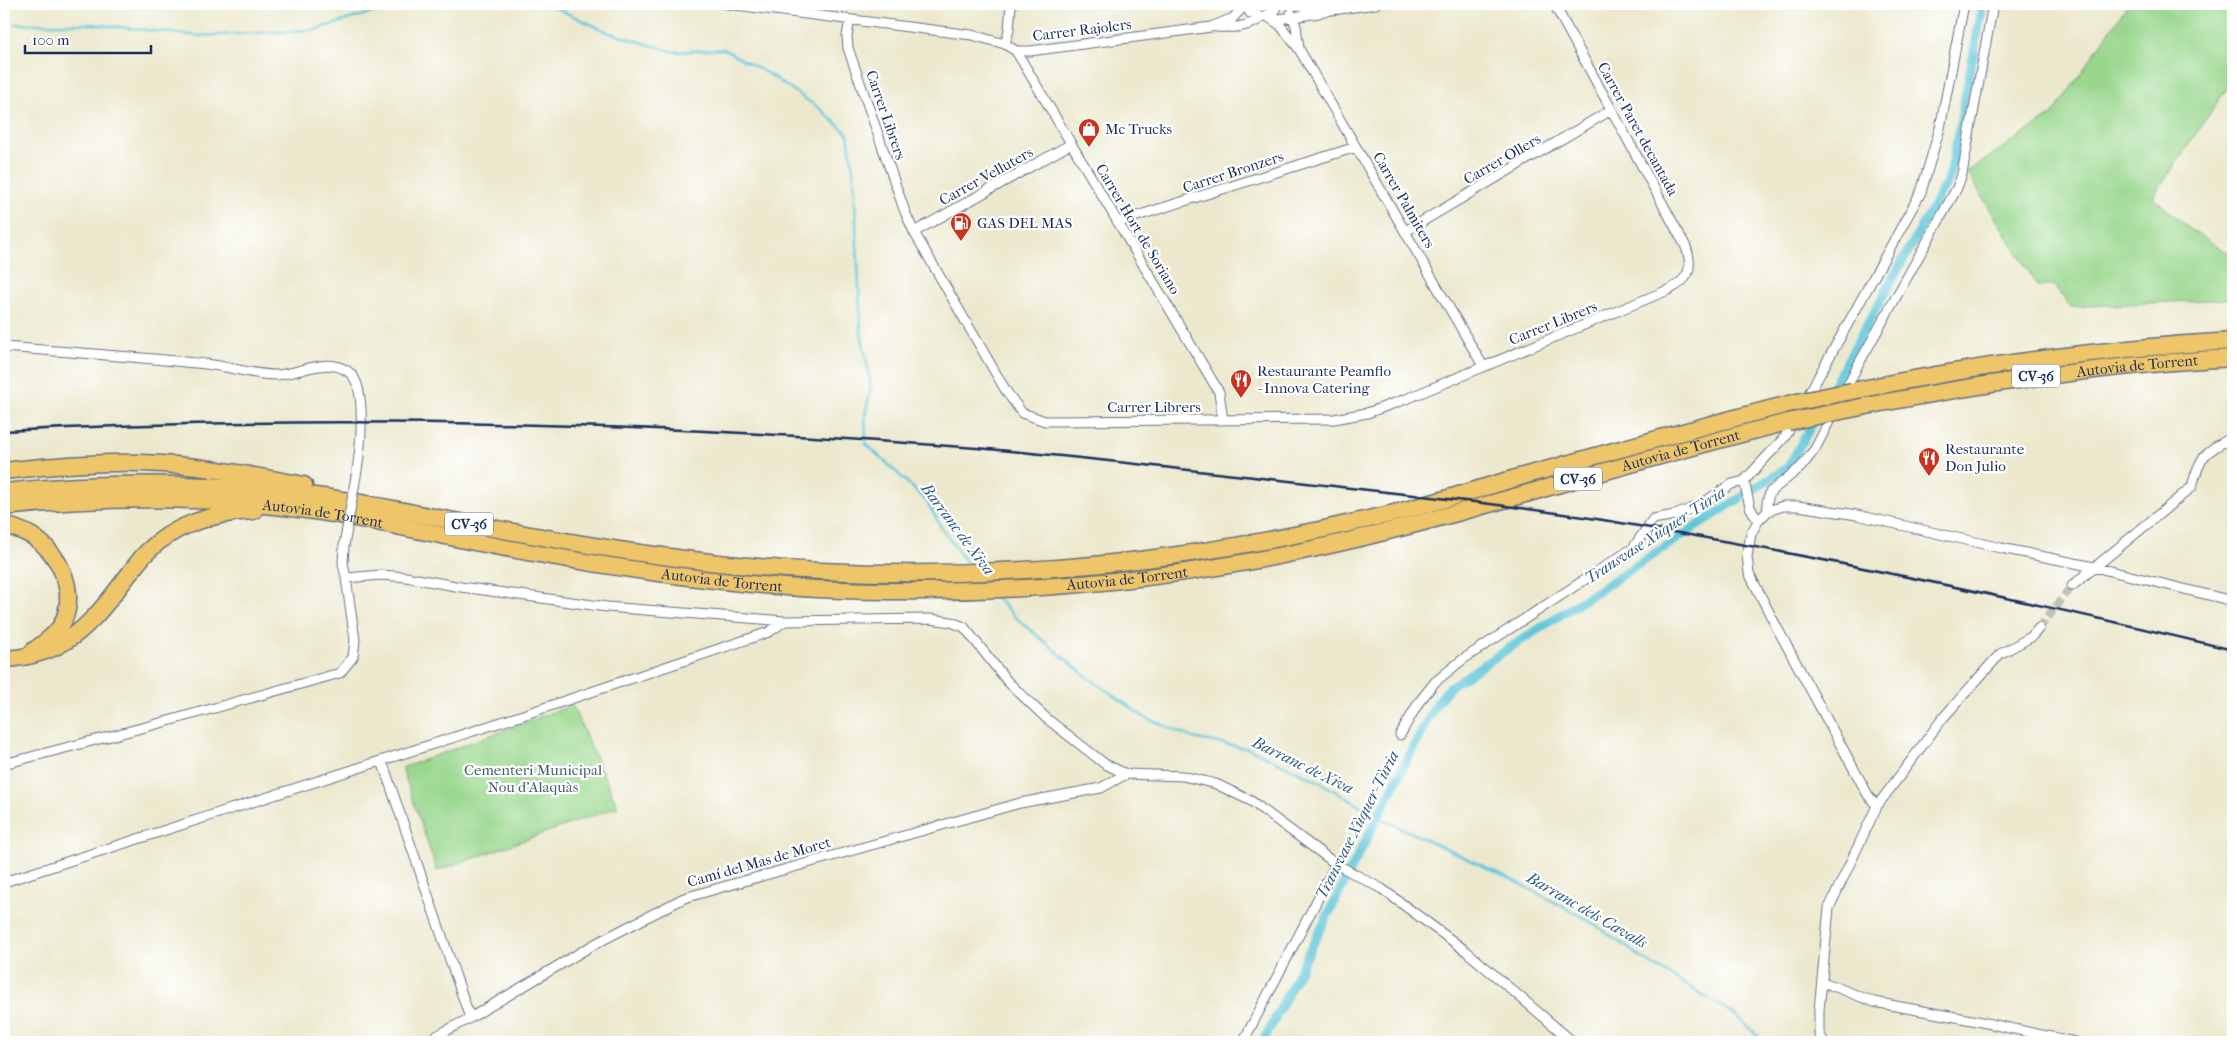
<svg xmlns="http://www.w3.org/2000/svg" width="2237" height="1046" font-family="'IM FELL French Canon',serif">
<rect width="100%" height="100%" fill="#fff"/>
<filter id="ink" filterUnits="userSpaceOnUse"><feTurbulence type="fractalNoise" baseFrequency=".02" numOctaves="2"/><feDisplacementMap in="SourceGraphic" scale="10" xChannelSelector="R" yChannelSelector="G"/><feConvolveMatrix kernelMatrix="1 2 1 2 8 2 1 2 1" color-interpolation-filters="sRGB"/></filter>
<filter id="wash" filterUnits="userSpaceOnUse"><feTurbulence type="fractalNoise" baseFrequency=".0096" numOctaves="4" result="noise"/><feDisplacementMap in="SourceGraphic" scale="20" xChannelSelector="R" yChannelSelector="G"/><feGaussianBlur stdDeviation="1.12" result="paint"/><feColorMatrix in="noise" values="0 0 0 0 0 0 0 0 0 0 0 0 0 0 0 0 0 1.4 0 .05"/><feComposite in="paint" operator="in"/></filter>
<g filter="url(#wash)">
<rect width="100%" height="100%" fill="#ece8cd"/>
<path fill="#98d78c" stroke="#5a8375" d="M2128,4H2233V79L2153,197L2192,231L2228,253L2233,250V296L2228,299L2070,307L2055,286H2038L1967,172L2053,114Z
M572,705L618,807L437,871L402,768Z"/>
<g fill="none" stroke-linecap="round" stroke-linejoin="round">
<path stroke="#5ec6da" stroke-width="2.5" d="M547,4L610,33L675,52L724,49L770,75L819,108L848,134L854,176L861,332L871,386L865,416L866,444L926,500L942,529L970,567
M4,24H92L199,36L314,30L400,4
M995,596L1016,618L1085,675L1144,717L1193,738L1250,749L1316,780L1384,820L1511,879L1588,920L1648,962L1734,1014L1765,1042"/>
<path stroke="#5ec6da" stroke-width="9" d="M1263,1042L1430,715L1438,701L1451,686L1788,467L1950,176L1983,4"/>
</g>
</g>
<g filter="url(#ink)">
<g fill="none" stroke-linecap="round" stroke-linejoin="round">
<path stroke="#c2c3b7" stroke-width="9" stroke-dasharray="9 4.5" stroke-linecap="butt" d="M2039,628L2072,586"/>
<g stroke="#647085" stroke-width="11">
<path id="minor" d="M727,4L972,35L1005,44L1016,51L1219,392L1223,420
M1245,4L1250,13L1262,17L1274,12L1277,4
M1290,4L1324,11L1376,4
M1291,13L1296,26L1299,48
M1267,16L1280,25L1299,49L1483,366
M1271,16L1279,19L1319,13
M850,20L847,36L848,48L905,212L914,232L1006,391L1022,413L1045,421L1334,419L1367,413L1406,399L1668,290C1688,281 1694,269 1686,247L1554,4
M1216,27C1232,28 1249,28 1262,17
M1005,44L1009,30L1011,4
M1016,51H1030L1211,27L1233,18L1245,5
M1118,222L1356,147
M1406,231L1611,110
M914,232L1071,144
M4,347C71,352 138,357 205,364C229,366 252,375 276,375C300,374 328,355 350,373C368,388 360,454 356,476
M1744,481L1750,507L1758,521
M1768,511L1767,502L1770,492L1801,467L1815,449L1857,367L1957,188L1962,174L1993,4
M344,546L343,563L346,578
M2072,586L2192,487C2200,455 2205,452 2233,437
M1400,735L1419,702L1435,682L1462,660L1633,548L1653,519L1675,515L1698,506L1732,484L1744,481L1785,437L1921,192L1940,128L1964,4
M382,761L470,1018
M4,764L168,721L340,673L353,657L355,640L346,578L381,575L406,577L461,587L607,607L785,621L931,619L951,622L964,627L1008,682L1046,718L1105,764L1126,774L1183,776L1216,784L1251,801L1336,864L1382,889L1466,951L1573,1042
M1877,806L1868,795L1776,626L1749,573L1747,556L1751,534L1758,521L1768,511L1783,506H1798L1857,515L2001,548L2094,567L2233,601
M4,882L517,717L769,632L785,621
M1823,982L1874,1002L1972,1020L2075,1042
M425,1042L470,1018L593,945L684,898L1020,803L1101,788L1126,774
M1243,1042L1336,864
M1824,1042L1819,1034V1010L1829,908L1877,806L1943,718L2000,654L2031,637L2039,628"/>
</g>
<g stroke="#647085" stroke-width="19">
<g id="motorway">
<path d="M1852,391C1978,365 2105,348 2233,341"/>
<path id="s1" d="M1841,411C1970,385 2101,365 2233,358"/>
<path d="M4,471C49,466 96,462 141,463C196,464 250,475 304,485"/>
<path d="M4,492C110,481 217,482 323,497C374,504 425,516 476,525C589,546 705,566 820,571C1011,580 1188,562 1373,518C1424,507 1473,490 1523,476C1614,451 1705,425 1797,402"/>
<path id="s2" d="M4,507C110,496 216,496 321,512C381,521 441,536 500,547C604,566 710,583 816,589C970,596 1127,586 1278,556C1361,540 1443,517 1525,494C1613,469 1700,444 1788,422"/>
<path d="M4,524C13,528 24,531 32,536C60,554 77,590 63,622C57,634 44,643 33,651"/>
<path d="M4,659C63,656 89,627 123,582C131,572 138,561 147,552C176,523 214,513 254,511"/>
</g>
</g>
<use href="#minor" stroke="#fff" stroke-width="9"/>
<use href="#motorway" stroke="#eec569" stroke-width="16"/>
<path stroke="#1b2f5e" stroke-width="2.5" d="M4,431C323,414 645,423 963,447C1057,454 1151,466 1244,476C1364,490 1484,501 1603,520C1814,555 2025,600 2233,650"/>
<g stroke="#647085" stroke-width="11" stroke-linecap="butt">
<path id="minor-bridge" d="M344,546L356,476"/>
</g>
<g stroke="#647085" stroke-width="19" stroke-linecap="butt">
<path id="motorway-bridge" d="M1797,402L1852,391
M1788,422L1841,411"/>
</g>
<use href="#minor-bridge" stroke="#fff" stroke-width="9"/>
<use href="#motorway-bridge" stroke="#eec569" stroke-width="16"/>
</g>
</g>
<defs>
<g id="shop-pin" transform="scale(1.125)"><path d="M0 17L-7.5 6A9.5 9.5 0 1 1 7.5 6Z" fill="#c8321e" stroke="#fff"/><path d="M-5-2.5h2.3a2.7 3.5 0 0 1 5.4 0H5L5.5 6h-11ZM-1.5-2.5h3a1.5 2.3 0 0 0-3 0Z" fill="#fff"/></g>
<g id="fuel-pin" transform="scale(1.125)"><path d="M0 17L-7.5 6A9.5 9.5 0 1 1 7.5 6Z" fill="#c8321e" stroke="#fff"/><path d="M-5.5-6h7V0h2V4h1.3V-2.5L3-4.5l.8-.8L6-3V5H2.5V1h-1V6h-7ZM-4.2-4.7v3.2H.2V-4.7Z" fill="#fff"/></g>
<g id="restaurant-pin" transform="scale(1.125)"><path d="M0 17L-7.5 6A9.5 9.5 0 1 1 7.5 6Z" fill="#c8321e" stroke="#fff"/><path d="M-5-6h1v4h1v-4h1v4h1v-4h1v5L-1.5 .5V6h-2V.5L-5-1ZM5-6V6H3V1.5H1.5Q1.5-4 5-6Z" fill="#fff"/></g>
</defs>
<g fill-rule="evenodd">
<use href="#shop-pin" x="1089" y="129"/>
<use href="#fuel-pin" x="961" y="223"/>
<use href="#restaurant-pin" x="1241" y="380"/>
<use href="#restaurant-pin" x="1929" y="458"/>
</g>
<g text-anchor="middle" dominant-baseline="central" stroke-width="4.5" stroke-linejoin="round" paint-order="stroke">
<g fill="#fff" stroke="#5f6d8e" stroke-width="1">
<rect x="2012" y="364.5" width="48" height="23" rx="4"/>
<rect x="1554" y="467.5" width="48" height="23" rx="4"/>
<rect x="445" y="512.5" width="48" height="23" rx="4"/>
</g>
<g font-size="14" font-weight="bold" fill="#1b2f5e">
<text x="2036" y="376">CV-36</text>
<text x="1578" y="479">CV-36</text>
<text x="469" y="524">CV-36</text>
</g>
<g font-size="15" fill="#1b2f5e" stroke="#fff">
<text transform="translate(1082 30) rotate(-7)">Carrer Rajolers</text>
<text transform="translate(886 115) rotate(71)">Carrer Librers</text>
<text transform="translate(1638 129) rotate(61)">Carrer Paret decantada</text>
<text transform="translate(1502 159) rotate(-30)">Carrer Ollers</text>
<text transform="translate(1233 172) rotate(-18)">Carrer Bronzers</text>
<text transform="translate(986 176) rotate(-29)">Carrer Velluters</text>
<text transform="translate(1404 200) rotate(60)">Carrer Palmiters</text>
<text transform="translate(1138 229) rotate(59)">Carrer Hort de Soriano</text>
<text transform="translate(1553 323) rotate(-22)">Carrer Librers</text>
<text stroke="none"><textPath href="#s1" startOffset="300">Autovia de Torrent</textPath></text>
<text x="1154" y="407">Carrer Librers</text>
<text stroke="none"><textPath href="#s2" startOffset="1700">Autovia de Torrent</textPath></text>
<text stroke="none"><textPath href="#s2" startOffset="320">Autovia de Torrent</textPath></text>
<text stroke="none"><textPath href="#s2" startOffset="1131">Autovia de Torrent</textPath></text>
<text stroke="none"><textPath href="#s2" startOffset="725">Autovia de Torrent</textPath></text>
<text transform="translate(759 862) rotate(-16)">Camí del Mas de Moret</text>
</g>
<g font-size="15" fill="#1b2f5e" stroke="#fff" text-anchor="start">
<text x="1105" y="129">Mc Trucks</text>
<text x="977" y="223">GAS DEL MAS</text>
<text x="1257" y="371">Restaurante Peamflo<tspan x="1257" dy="17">- Innova Catering</tspan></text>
<text x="1945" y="449">Restaurante<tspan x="1945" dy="17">Don Julio</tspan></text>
</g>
<g font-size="15" fill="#40616c" stroke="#fff">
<text x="533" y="770">Cementeri Municipal<tspan x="533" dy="17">Nou d'Alaquàs</tspan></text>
</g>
<g font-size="16" font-style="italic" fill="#2f5c83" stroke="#fff">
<text transform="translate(958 529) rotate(53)">Barranc de Xiva</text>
<text transform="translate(1655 535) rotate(-33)">Transvase Xùquer-Tùria</text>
<text transform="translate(1303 765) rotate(26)">Barranc de Xiva</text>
<text transform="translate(1357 825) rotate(-63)">Transvase Xùquer-Tùria</text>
<text transform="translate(1587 910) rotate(30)">Barranc dels Cavalls</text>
</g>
</g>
<rect width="2237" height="1046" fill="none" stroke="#fff" stroke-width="20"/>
<path d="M25 45v8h126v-8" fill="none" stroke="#1b2f5e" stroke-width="2.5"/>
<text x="32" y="45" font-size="15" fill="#1b2f5e" stroke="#ffffff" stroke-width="4" paint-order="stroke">100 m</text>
</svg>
